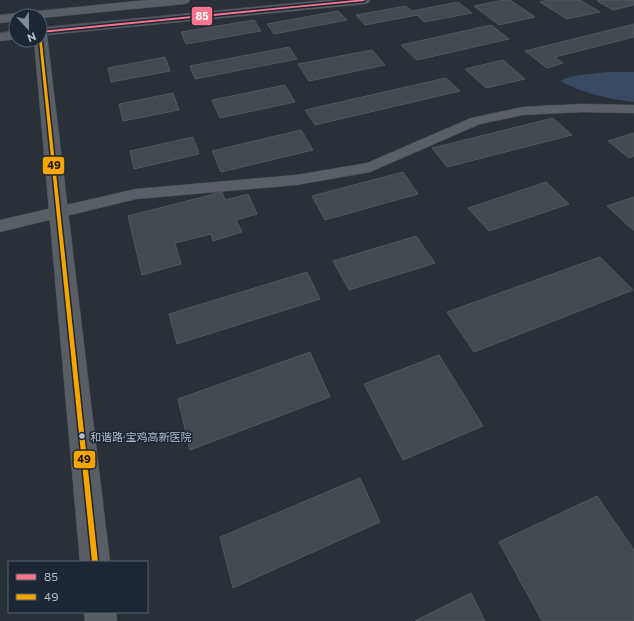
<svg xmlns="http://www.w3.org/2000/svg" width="634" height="621" font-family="Commissioner,'Noto Sans SC',sans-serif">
<rect width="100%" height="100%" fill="#2a3038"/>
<path fill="#384963" d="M607,72H634V102C608,99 583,93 560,81L572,76Z"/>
<path fill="#444950" stroke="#52575f" d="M504,0H510L535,17L499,25L474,6Z
M548,0H580L600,12L567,19L540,2Z
M602,0H634V5L613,10L597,1Z
M458,2L472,13L424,22L417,15L365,25L356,15L406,6L412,11Z
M338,11L347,20L274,34L267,24Z
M254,20L261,31L186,44L181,32Z
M634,24V37L555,57L563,63L547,68L525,51Z
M491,25L509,39L417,60L401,45Z
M289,47L297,59L195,79L190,66Z
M372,50L385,65L309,81L298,64Z
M165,57L170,71L111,82L108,68Z
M503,60L525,79L486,88L465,69Z
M446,78L460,91L315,125L305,110Z
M285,85L295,102L220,118L212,100Z
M173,93L179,110L123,121L119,104Z
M553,118L572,135L447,167L432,148Z
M301,130L313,150L221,172L212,151Z
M634,133V156L629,158L608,141Z
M193,137L199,154L134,169L130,151Z
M403,172L418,194L325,220L312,196Z
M546,182L569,204L489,231L468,208Z
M222,192L225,200L248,194L257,214L236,220L242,232L213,241L211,234L175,243L181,264L142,275L128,216Z
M634,197V230H633L607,206Z
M416,236L435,263L349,290L333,261Z
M600,257L633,290L474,352L447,312Z
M307,272L320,299L177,344L169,314Z
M310,352L330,397L190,450L178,399Z
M439,355L483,426L403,460L364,384Z
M360,478L380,522L233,588L220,537Z
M597,496L634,550V621H542L499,542Z
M471,593L485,621H415Z"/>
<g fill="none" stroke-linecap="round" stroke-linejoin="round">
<g stroke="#484c53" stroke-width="1">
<path id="minor" d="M582,104L634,105V113L582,112L523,115L480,124L370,172L296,185L136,199L0,232V220L136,189L296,175L367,163L471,118L523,107Z"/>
</g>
<g stroke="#484c53" stroke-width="1">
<path id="secondary" d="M147,0H190L188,3L184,4L40,18V16H16V21L0,23V15Z
M327,0H370L368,3L364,4L47,35L110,562H80L34,40H40V28Z
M16,31V39L0,41V33Z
M84,612H116L117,621H85Z"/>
</g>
<use href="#minor" fill="#5a5e66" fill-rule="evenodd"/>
<use href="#secondary" fill="#595d64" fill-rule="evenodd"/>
<g stroke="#1d2633" stroke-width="3">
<path id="bus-1" d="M356,0H365L364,1L40,33V31Z"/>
</g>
<g stroke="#1d2633" stroke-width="3">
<path id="bus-2" d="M40,32L41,33L98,562H92L39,40H40Z"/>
</g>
<use href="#bus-1" fill="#fc738d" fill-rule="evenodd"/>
<use href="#bus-2" fill="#f7a600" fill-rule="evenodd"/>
</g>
<circle fill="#b4bcc9" stroke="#1d2633" stroke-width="1.5" cx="82" cy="436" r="3.5"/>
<g text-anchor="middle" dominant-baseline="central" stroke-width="3" stroke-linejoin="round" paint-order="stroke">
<g font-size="11" fill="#b4bcc9" stroke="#1d2633" text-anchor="start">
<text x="90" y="436">和谐路·宝鸡高新医院</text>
</g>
</g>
<g stroke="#1d2633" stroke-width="1.5">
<rect x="191" y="6" width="22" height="20" rx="4" fill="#fc738d"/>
<rect x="42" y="156" width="23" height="19" rx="4" fill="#f7a600"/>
<rect x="73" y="450" width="23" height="19" rx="4" fill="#f7a600"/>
</g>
<g font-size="11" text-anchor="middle" font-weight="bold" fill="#fff">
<text x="202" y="20">85</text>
</g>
<g font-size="11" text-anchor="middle" font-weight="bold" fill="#111">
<text x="54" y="169">49</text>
<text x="84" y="463">49</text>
</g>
<rect x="8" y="561" width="140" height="52" fill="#1d2633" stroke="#59626f"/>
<rect x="16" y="574" width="20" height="6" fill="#fc738d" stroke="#59626f"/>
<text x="44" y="581" font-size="12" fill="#b4bcc9">85</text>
<rect x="16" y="594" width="20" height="6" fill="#f7a600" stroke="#59626f"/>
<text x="44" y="601" font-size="12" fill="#b4bcc9">49</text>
<g transform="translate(28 28) rotate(158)"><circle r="19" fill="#1d2633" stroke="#59626f"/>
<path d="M0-3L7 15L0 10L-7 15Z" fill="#848b96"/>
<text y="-6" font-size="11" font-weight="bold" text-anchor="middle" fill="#b4bcc9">N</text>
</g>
</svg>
